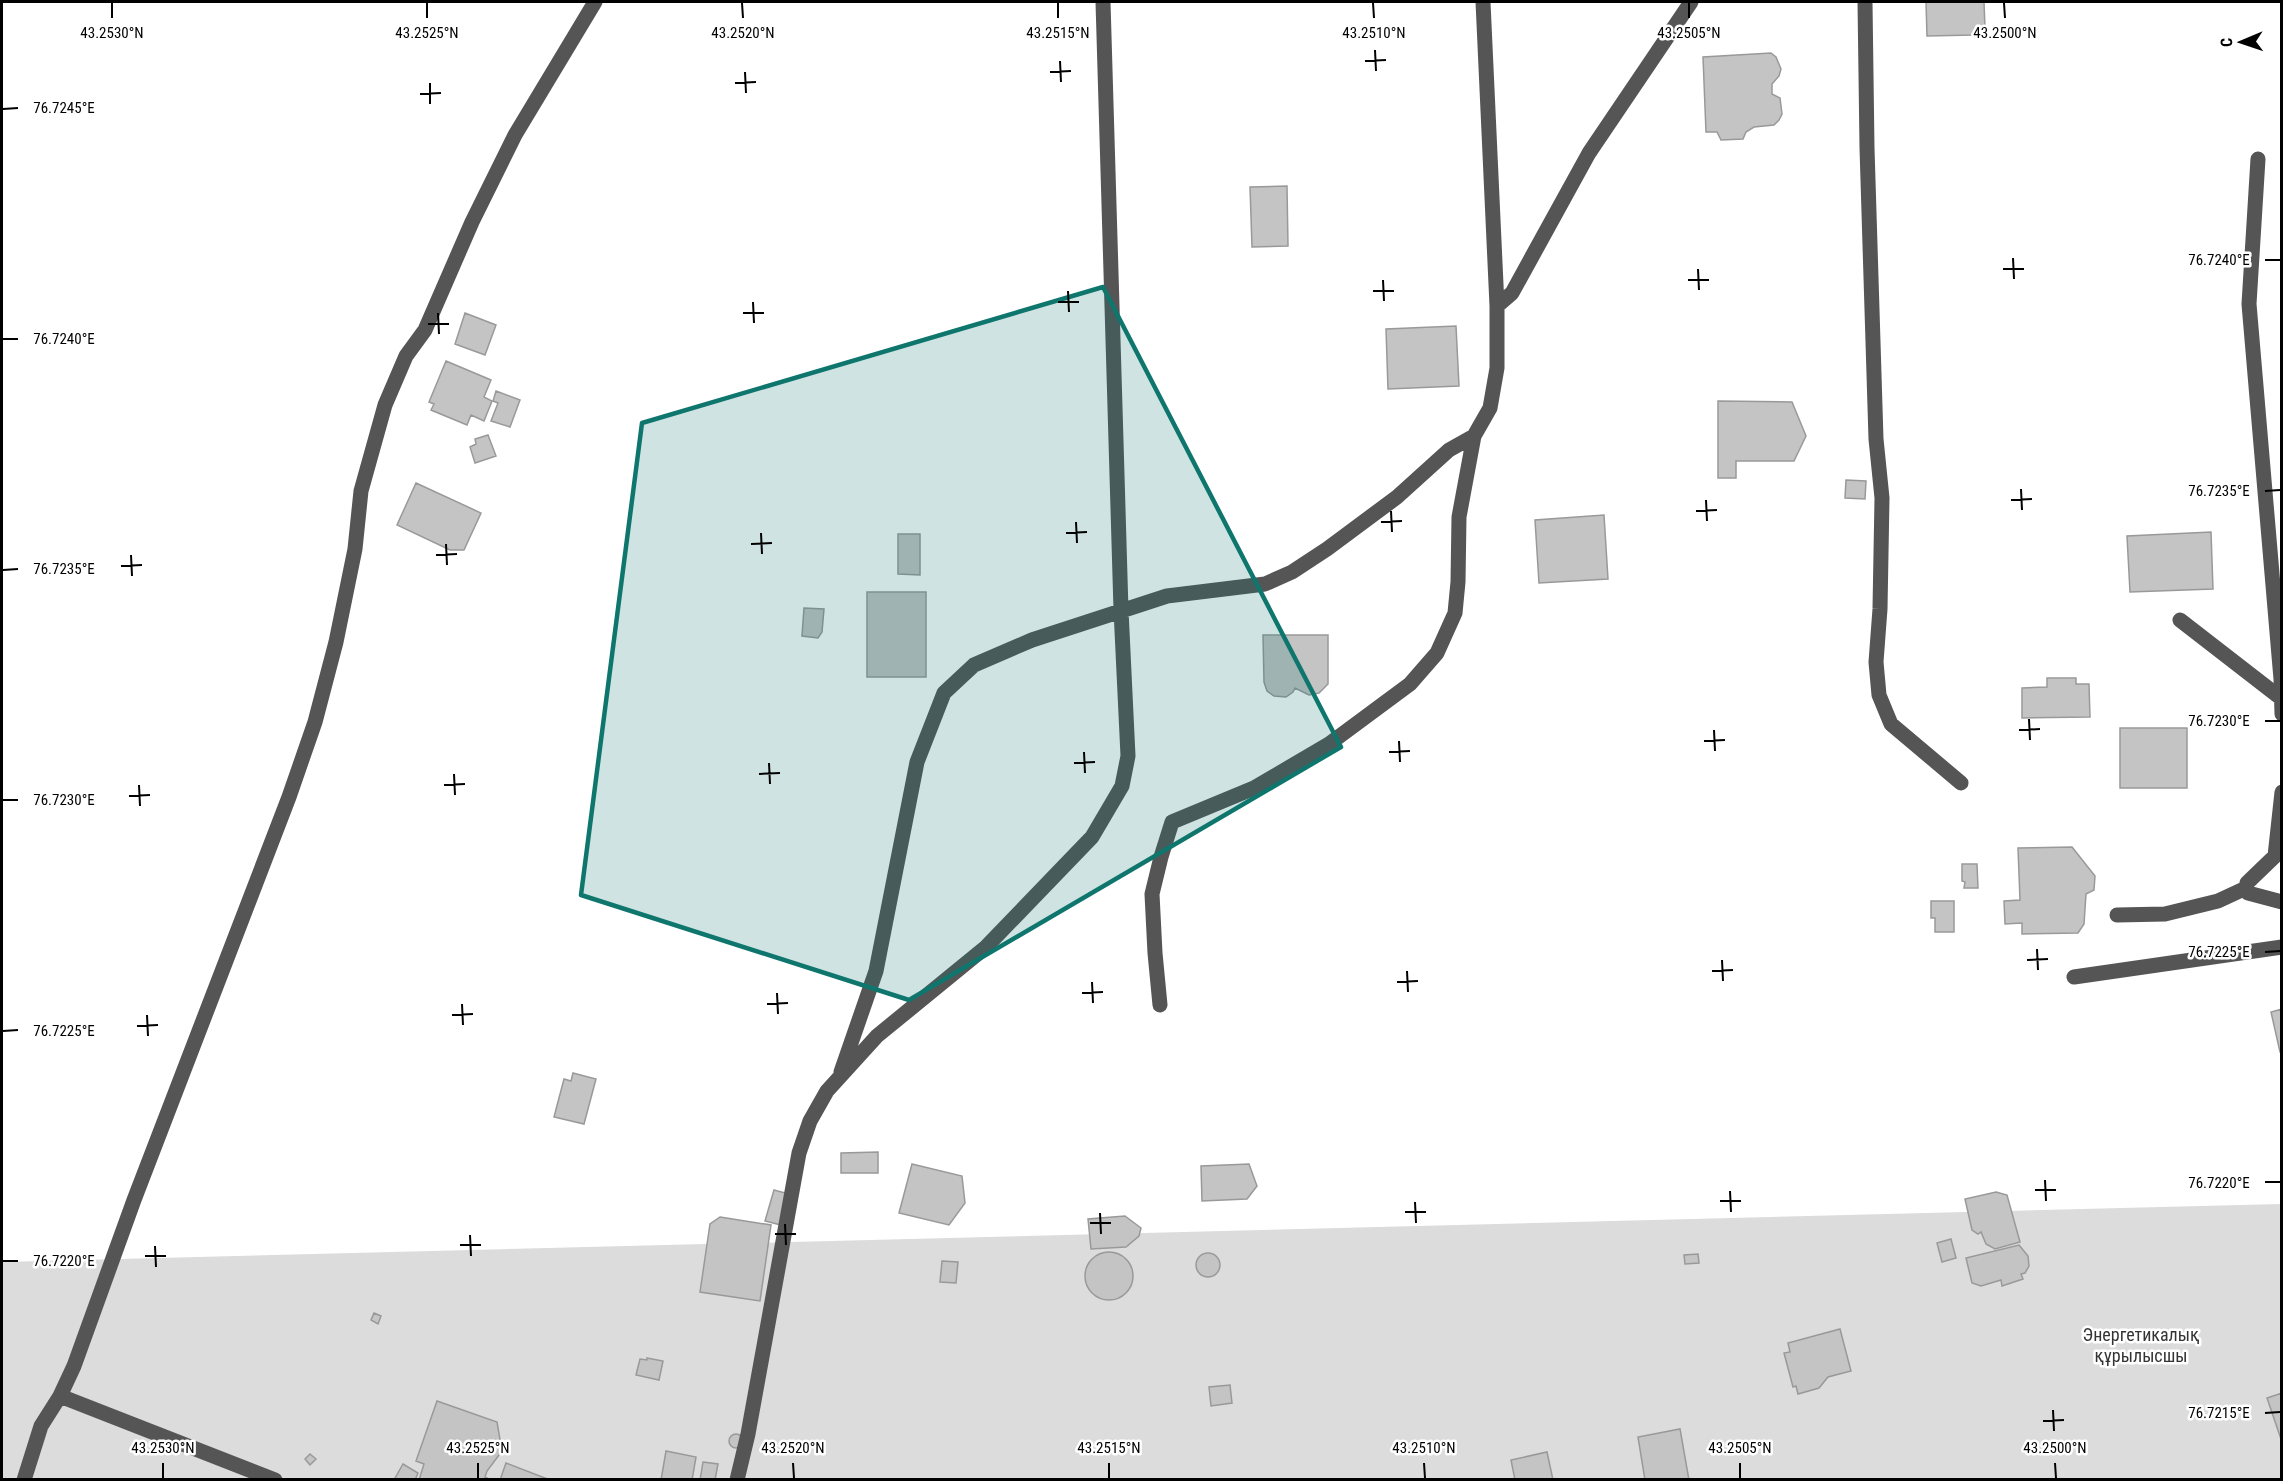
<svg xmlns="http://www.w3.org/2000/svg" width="2283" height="1481" font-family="'Roboto Condensed',sans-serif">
<rect width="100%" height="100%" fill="#fff"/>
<path fill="#dcdcdc" d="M2281,1204V1479H2V1262Z"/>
<path fill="#c4c4c4" stroke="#999" stroke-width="1.5" d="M1926,2H1984L1985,28L1974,35L1927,36Z
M1771,53L1776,57L1781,69L1779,76L1772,84V94L1780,98L1782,114L1779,120L1774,125L1754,127L1746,132L1743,139L1721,140L1717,132H1706L1703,57Z
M1287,186L1288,246L1252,247L1250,187Z
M465,313L496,325L485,355L455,344Z
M1456,326L1459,386L1388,389L1386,329Z
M446,361L491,380L484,397L492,401L484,421L471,415L467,425L431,410L434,404L429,402Z
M496,391L520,400L510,427L491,421L498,403L493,401Z
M1718,401L1792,402L1806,436L1794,461H1736V478H1718Z
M488,435L496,456L475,463L470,447L476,444L475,439Z
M1846,480L1866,481L1865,499L1845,498Z
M416,483L481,513L464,550H450L397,525Z
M1604,515L1608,579L1539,583L1535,520Z
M2211,532L2213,589L2130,592L2127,536Z
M898,534H920V575L898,574Z
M867,592H926V677H867Z
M804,608L824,609L822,632L818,638L802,636Z
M1263,635H1328V684L1319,693L1309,695L1295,688L1293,692L1286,697L1274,696L1267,691L1264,682Z
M2047,678H2076V684H2089L2090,717L2022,718V688L2047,687Z
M2120,728H2187V788H2120Z
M2072,847L2095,876L2094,890L2086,894L2084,924L2078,933L2022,934V923L2005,924L2004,901L2020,900L2018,848Z
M1962,864H1977L1978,888H1964L1965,882L1962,881Z
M1931,901H1954V932H1935V918H1931Z
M2282,1009V1052H2280L2271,1012Z
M573,1073L596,1079L584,1124L554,1117L564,1079L571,1081Z
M878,1152V1173H841V1153Z
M912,1164L962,1176L965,1203L949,1225L899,1213Z
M1249,1164L1257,1186L1247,1199L1202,1201L1201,1166Z
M774,1190L789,1194L781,1225L765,1221Z
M1996,1192L2007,1195L2020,1242L1995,1249L1986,1244L1981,1232L1978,1234L1972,1230L1965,1199Z
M1125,1216L1141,1228L1139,1236L1126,1247L1091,1249L1088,1219Z
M720,1217L771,1225L760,1301L700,1292L710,1224Z
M1951,1239L1956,1258L1942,1262L1937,1243Z
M2019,1245L2028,1256L2029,1266L2025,1273L2021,1274L2023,1279L2002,1286L2001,1280L1981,1286L1972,1283L1966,1258Z
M1085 1276a24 24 0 1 1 48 0a24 24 0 1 1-48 0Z
M1196 1265a12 12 0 1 1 24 0a12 12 0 1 1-24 0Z
M1698,1254L1699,1263L1685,1264L1684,1255Z
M942,1261L958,1262L956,1283L940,1282Z
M374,1313L381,1316L378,1324L371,1320Z
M1840,1329L1851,1371L1828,1377L1819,1388L1798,1394L1796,1386L1793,1387L1784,1353L1790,1352L1788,1343Z
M647,1358L663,1361L659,1380L636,1375L640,1359L647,1360Z
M1230,1385L1232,1403L1211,1406L1209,1387Z
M2282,1393V1442L2267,1398Z
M437,1401L497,1422L502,1451L487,1471L485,1477L491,1480H419L424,1464L416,1461Z
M1680,1429L1689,1480H1645L1638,1437Z
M729 1441a7 7 0 1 1 14 0a7 7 0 1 1-14 0Z
M666,1451L696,1457L692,1480H661Z
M1547,1452L1553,1480H1515L1511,1460Z
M310,1454L316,1459L310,1465L305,1459Z
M703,1462L718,1464L715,1480H700Z
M506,1463L550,1480H500Z
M403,1464L418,1473L415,1480H394Z"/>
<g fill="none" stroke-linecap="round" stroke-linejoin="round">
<path stroke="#555" stroke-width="15" d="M1865,2L1867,148L1876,439L1882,498L1880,609L1876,662L1879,695L1891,724L1961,783
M2258,159L2249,304L2281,679L2282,714
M1497,306L1512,293L1589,153L1691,2
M2180,620L2282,699
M2282,792L2275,856L2247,883L2246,888L2248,893L2282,902
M2117,915L2165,914L2218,901L2246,888
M2074,977L2282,947
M1160,1005L1155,953L1152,894L1161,857L1172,822L1254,788L1329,744L1410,684L1437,653L1455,613L1458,582L1459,517L1474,436L1490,408L1497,368V306L1483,2
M841,1072L876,971L917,762L944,693L974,665L1032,640L1167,596L1265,584L1292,572L1327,549L1397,497L1449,450L1474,436
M60,1396L275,1480
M24,1480L41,1426L60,1396L74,1366L134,1200L289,797L315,722L336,642L355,549L361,491L385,405L406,356L425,330L472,222L515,135L595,2
M737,1480L748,1434L799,1153L810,1121L827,1091L877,1036L986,947L1092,837L1122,786L1128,756L1121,610L1103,2"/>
</g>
<path fill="#0f766e" fill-opacity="0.2" stroke="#0f766e" stroke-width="4.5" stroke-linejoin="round" d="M1103,287L1341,747L909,1000L581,895L642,423Z"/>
<path fill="none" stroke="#000" stroke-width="2" d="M112,3V18M427,3V18M742,3L743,18M1058,3V18M1373,3L1374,18M1689,3V18M2004,3L2005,18M1375,50L1376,71M1060,61L1061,82M1365,61L1386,60M745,72L746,93M1050,72L1071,71M430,83V104M735,83L756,82M420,94L441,93M3,109L18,108M2013,258L2014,279M2265,260H2280M1698,269L1699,290M2003,269H2024M1383,280L1384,301M1688,280H1709M1068,291L1069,312M1373,291H1394M753,302L754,323M1058,302H1079M438,313L439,334M743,313H764M428,324H449M3,339H18M2021,489L2022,510M2265,491L2280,490M1706,500L1707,521M2011,500L2032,499M1391,511L1392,532M1696,511L1717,510M1076,522L1077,543M1381,522L1402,521M761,533L762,554M1066,533L1087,532M446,544L447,565M751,544L772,543M131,555L132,576M436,555L457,554M121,566L142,565M3,570L18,569M2029,719L2030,740M2265,721H2280M1714,730L1715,751M2019,730L2040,729M1399,741L1400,762M1704,741L1725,740M1084,752L1085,773M1389,752L1410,751M769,763L770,784M1074,763L1095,762M454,774L455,795M759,774L780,773M139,785L140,806M444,785L465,784M129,796L150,795M3,800H18M2037,949L2038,970M2265,952L2280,951M1722,960L1723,981M2027,960L2048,959M1407,971L1408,992M1712,971L1733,970M1092,982L1093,1003M1397,982L1418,981M777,993L778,1014M1082,993L1103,992M462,1004L463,1025M767,1004L788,1003M147,1015L148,1036M452,1015L473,1014M137,1026L158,1025M3,1031L18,1030M2045,1180L2046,1201M2265,1182H2280M2035,1190H2056M1730,1191L1731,1212M1720,1201H1741M1415,1202L1416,1223M1405,1212H1426M1100,1213L1101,1234M1090,1223H1111M785,1224L786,1245M775,1234H796M470,1235L471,1256M460,1245H481M155,1246L156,1267M145,1256H166M3,1261H18M2053,1410L2054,1431M2265,1413L2280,1412M2043,1421L2064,1420M163,1463V1478M478,1463V1478M793,1463L794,1478M1109,1463V1478M1424,1463L1425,1478M1740,1463V1478M2055,1463L2056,1478"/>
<g text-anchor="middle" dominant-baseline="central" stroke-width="5" stroke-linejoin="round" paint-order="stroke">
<g font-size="18" fill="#333" stroke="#fff">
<text x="2141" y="1334">Энергетикалық<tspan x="2141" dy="21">құрылысшы</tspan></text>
</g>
</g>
<g font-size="15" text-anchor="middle" fill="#000" stroke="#fff" stroke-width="5" stroke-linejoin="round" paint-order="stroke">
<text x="112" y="38">43.2530°N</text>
<text x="427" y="38">43.2525°N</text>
<text x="743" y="38">43.2520°N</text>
<text x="1058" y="38">43.2515°N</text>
<text x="1374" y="38">43.2510°N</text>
<text x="1689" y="38">43.2505°N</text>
<text x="2005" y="38">43.2500°N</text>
<text x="64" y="113">76.7245°E</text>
<text x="2219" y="265">76.7240°E</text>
<text x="64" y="344">76.7240°E</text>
<text x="2219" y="496">76.7235°E</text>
<text x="64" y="574">76.7235°E</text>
<text x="2219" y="726">76.7230°E</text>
<text x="64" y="805">76.7230°E</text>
<text x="2219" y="957">76.7225°E</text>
<text x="64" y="1036">76.7225°E</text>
<text x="2219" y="1188">76.7220°E</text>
<text x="64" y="1266">76.7220°E</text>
<text x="2219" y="1418">76.7215°E</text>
<text x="163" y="1453">43.2530°N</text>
<text x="478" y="1453">43.2525°N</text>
<text x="793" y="1453">43.2520°N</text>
<text x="1109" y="1453">43.2515°N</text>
<text x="1424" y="1453">43.2510°N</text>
<text x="1740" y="1453">43.2505°N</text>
<text x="2055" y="1453">43.2500°N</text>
</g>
<rect width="2283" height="1481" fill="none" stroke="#000000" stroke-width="6"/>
<g transform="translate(2241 42) rotate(268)" stroke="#ffffff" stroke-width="4.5" paint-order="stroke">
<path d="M0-4.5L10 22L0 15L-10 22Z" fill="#000000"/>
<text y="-9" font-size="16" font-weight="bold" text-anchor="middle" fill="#000000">С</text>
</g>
</svg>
